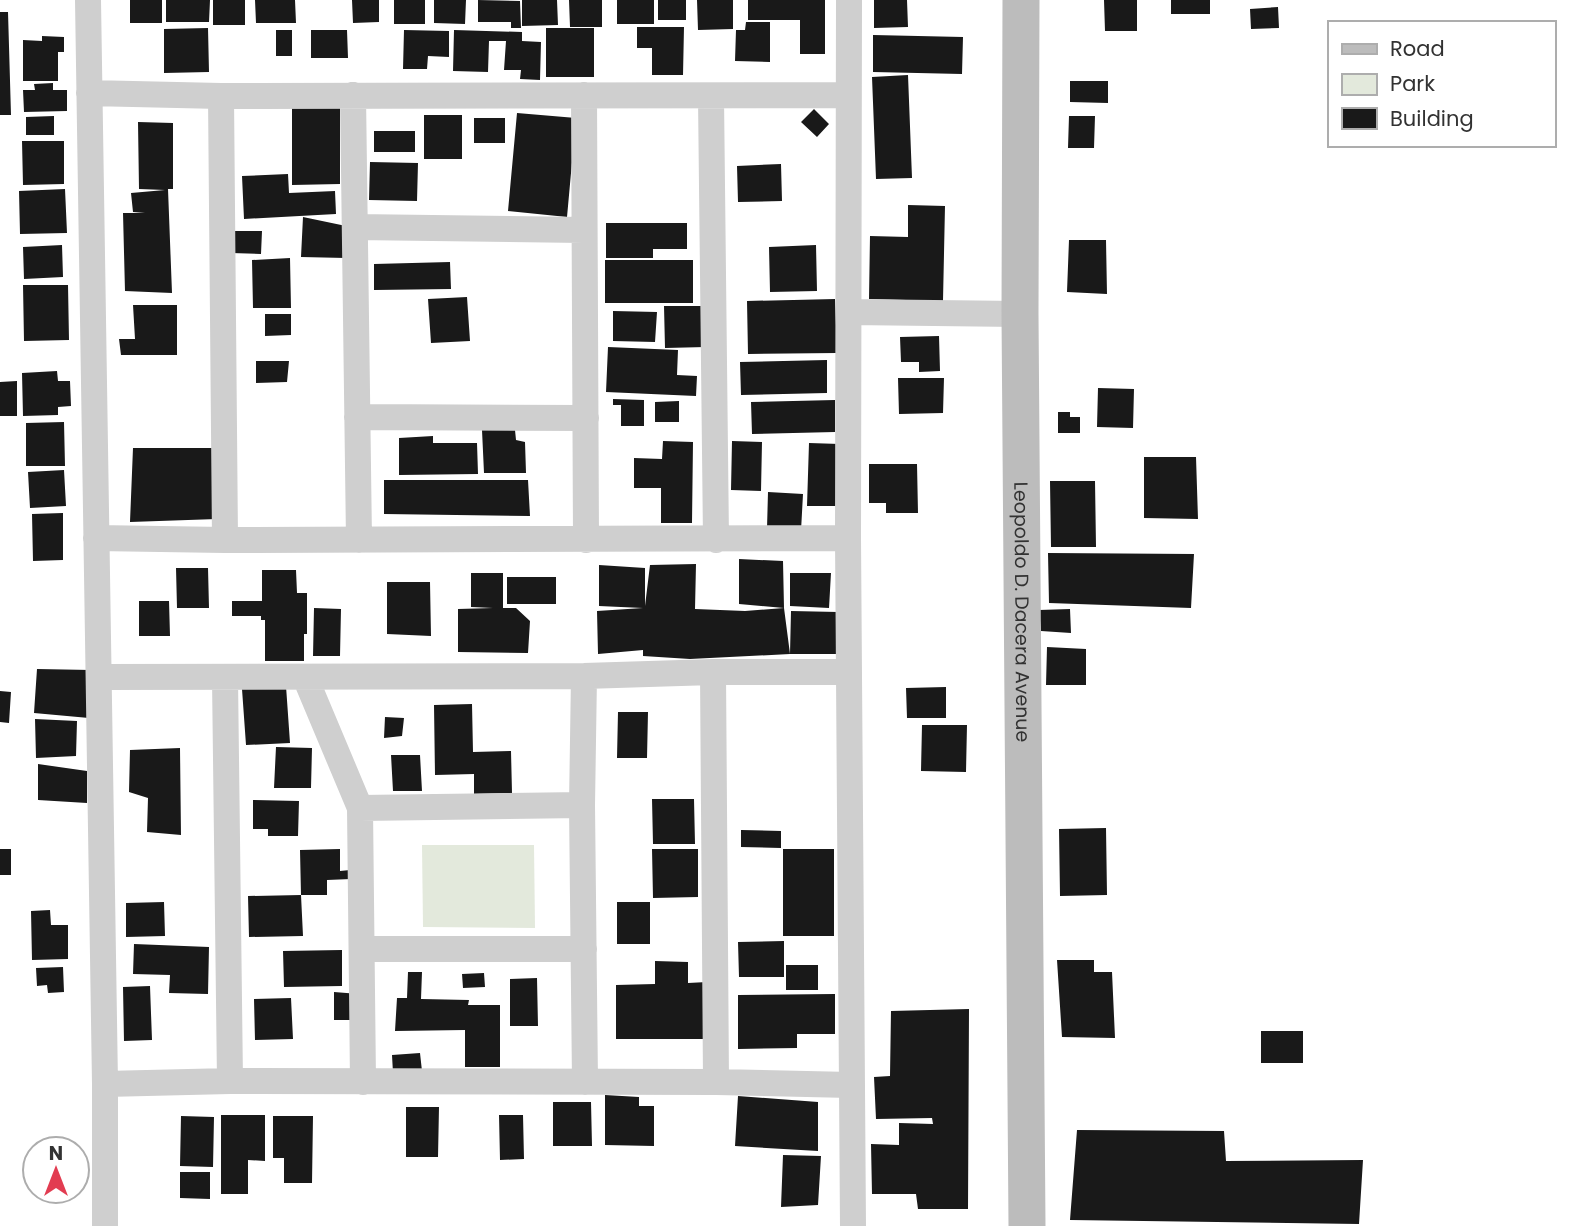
<svg xmlns="http://www.w3.org/2000/svg" width="1576" height="1226" font-family="Poppins,sans-serif">
<rect width="100%" height="100%" fill="#fff"/>
<path fill="#e3e9dc" d="M422,845H534L535,928L423,927Z"/>
<path fill="#191919" d="M130,0H162V23H130Z
M166,0H210L209,22H166Z
M213,0H245V25H213Z
M255,0H295L296,23H256Z
M352,0H379V22L353,23Z
M394,0H425V24H394Z
M434,0H466L465,24L434,23Z
M478,0L520,1L521,28H511V22H478Z
M522,0H557L558,25L522,26Z
M569,0H602V27H570Z
M617,0H654V24H617Z
M658,0H686V20H658Z
M697,0H733V29L698,30Z
M748,0H825V54H800V20H748Z
M874,0H907L908,27L874,28Z
M1104,0H1137V31H1105Z
M1171,0H1210V14H1171Z
M1278,7L1279,28L1251,29L1250,9Z
M0,12H8L11,115H0Z
M746,22H770V62L735,61L736,30H745Z
M637,27H684L683,75H652V48H637Z
M208,28L209,72L164,73V29Z
M546,28H594V77H546Z
M276,30H292V56H276Z
M311,30H347L348,58H311Z
M404,30L449,31V57L428,56L427,69H403Z
M454,30L522,32V41L541,42L540,80L520,79L521,70H504L506,41H489L488,72L453,71Z
M873,35L963,37L962,74L873,72Z
M42,36L64,37V52H58V81H23V40L42,41Z
M908,75L912,178L876,179L872,77Z
M1070,81H1108V103L1070,102Z
M53,83V90H67V111L24,112L23,90H35L34,84Z
M292,106H340V184L292,185Z
M814,109L829,124L817,137L801,122Z
M517,113L576,118L567,217L508,211Z
M424,115H462V159H424Z
M54,116V135H26V117Z
M1069,116H1095L1094,148H1068Z
M474,118H505V143H474Z
M138,122L173,123V189H168L172,293L125,291L123,213H145L133,212L131,193L165,190L139,189Z
M374,131H415V152H374Z
M22,141H64V184L23,185Z
M370,162L418,163L417,201L369,200Z
M781,164L782,201L738,202L737,166Z
M288,174L289,193L335,191L336,214L244,219L242,176Z
M65,189L67,233L20,234L19,191Z
M908,205L945,206L943,301L869,299L870,236L908,237Z
M303,217L346,226V258L301,257Z
M606,223H687V249H653V258H606Z
M231,231H262L261,254L231,253Z
M1069,240H1106L1107,294L1067,292Z
M62,245L63,277L24,279L23,247Z
M816,245L817,291L770,292L769,247Z
M290,258L291,308H253L252,260Z
M605,260H693V303H605Z
M450,262L451,289L374,290V264Z
M23,285H68L69,340L24,341Z
M467,297L470,341L431,343L428,299Z
M835,299L837,353L748,354L747,301Z
M133,305H177V355H121L119,339H135Z
M664,306H705L706,347L665,348Z
M613,311L657,312L655,342L613,341Z
M265,314H291V335L265,336Z
M939,336L940,371L919,372V362H901L900,337Z
M608,347L678,350L677,375L697,376L696,396L606,392Z
M827,360V393L741,395L740,362Z
M256,361H289L287,382L256,383Z
M57,371L58,381H70L71,406L58,407V415L23,416L22,373Z
M898,378H944L943,413L899,414Z
M17,381V416H0V382Z
M1098,388L1134,389L1133,428L1097,427Z
M613,399L644,400V426H621V405H613Z
M835,400V432L752,434L751,402Z
M679,401V422H655V402Z
M1058,412H1070V417H1080V433H1058Z
M64,422L65,466H26V423Z
M482,430H515L516,440L525,442L526,473H484Z
M433,436V443H477L478,474L399,475V438Z
M663,441L693,442L692,523H661V488H634V458L662,459Z
M732,441L762,442L761,491L731,490Z
M809,443L840,444L838,506H807Z
M133,448H217V519L130,522Z
M1144,457H1196L1198,519L1144,518Z
M869,464H917L918,513H886V503H869Z
M64,470L66,506L30,508L28,472Z
M384,480H528L530,516L384,514Z
M1050,481H1095L1096,547H1051Z
M768,492L803,494L801,531L767,529Z
M63,513V560L33,561L32,514Z
M1048,553L1194,554L1191,608L1049,603Z
M739,559L783,561L784,608L790,654L690,659L643,656V650L598,654L597,611L643,608L599,606V565L645,568V606L650,565L696,564L695,609L745,611L784,608L739,604Z
M176,568H208L209,608H177Z
M262,570H296L297,593H307V634H304V661H265V620H261V616H232V601H262Z
M471,573H503V608H516L530,621L528,653L458,652V609L493,608L471,607Z
M790,573H831L829,608L790,606Z
M507,577H556V604H507Z
M387,582H430L431,636L387,634Z
M139,601H169L170,636H139Z
M314,608L341,609L340,656H313Z
M1070,609L1071,633L1041,631L1039,610Z
M791,611L838,612L841,654H790Z
M1047,647L1086,649V685H1046Z
M37,669L91,670L89,718L34,713Z
M286,686L290,743L246,745L242,689Z
M946,687V718H907L906,688Z
M0,691L11,692L9,723L0,722Z
M472,704L473,752L511,751L512,793L474,794V774L435,775L434,705Z
M618,712H648L647,758H617Z
M385,717L404,718L402,736L384,738Z
M35,719L77,721L76,756L36,758Z
M922,725H967L966,772L921,771Z
M276,747L312,748L311,788H274Z
M180,748L181,835L147,832L148,798L129,792L130,750Z
M391,755H420L422,791H393Z
M38,764L87,771V803L38,800Z
M652,799H694L695,844H653Z
M253,800L299,801L298,836H268V829H253Z
M1106,828L1107,895L1060,896L1059,829Z
M741,830L781,831V848L741,847Z
M0,849H11V875H0Z
M340,849V871L350,870L351,879L327,880V895H301L300,850Z
M652,849H698V897L653,898Z
M783,849H834V936H783Z
M301,895L303,936L249,937L248,896Z
M164,902L165,936L126,937V903Z
M617,902H650V944H617Z
M50,910L51,925H68V959L32,960L31,911Z
M784,941V977H739L738,942Z
M134,944L209,947L208,994L169,993L170,975L133,974Z
M342,950V986L284,987L283,951Z
M1057,960H1094V972H1112L1115,1038L1062,1037Z
M655,961L688,962V983L707,982L706,1039H616V985L655,984Z
M786,965H818V990H786Z
M63,967L64,992L48,993L47,985L37,986L36,968Z
M408,972H422L421,999L469,1000L468,1005H500V1067H465V1030L395,1031L397,998H407Z
M484,973L485,987L463,988L462,974Z
M537,978L538,1026H510V979Z
M150,986L152,1040L124,1041L123,987Z
M334,992L359,994V1020H334Z
M835,994V1034H797V1048L738,1049V995Z
M291,998L293,1039L255,1040L254,999Z
M969,1009L968,1209H918L916,1194H872L871,1144L899,1145V1123L933,1124L932,1118L876,1119L874,1077L890,1076L891,1011Z
M1261,1031H1303V1063H1261Z
M420,1053L422,1071L393,1073L392,1055Z
M605,1095L639,1097V1106H654V1146L605,1145Z
M738,1096L818,1102V1151L735,1146Z
M553,1102H591L592,1146H553Z
M406,1107H439L438,1157H406Z
M221,1115H265V1161L248,1160V1194H221Z
M499,1115H523L524,1159L500,1160Z
M181,1116L214,1117L213,1167L180,1166Z
M273,1116H313L312,1183H284V1158H273Z
M1077,1130L1224,1131L1226,1161L1363,1160L1359,1224L1070,1220Z
M783,1155L821,1156L818,1205L781,1207Z
M180,1172H210V1199L180,1198Z"/>
<g fill="none" stroke-linecap="round" stroke-linejoin="round">
<path stroke="#cfcfcf" stroke-width="26" d="M88,0L105,1084V1226
M849,0L848,538L853,1226
M89,93L221,96L847,95
M353,95L359,540
M584,95L586,540
M221,96L225,540
M711,97L716,540
M355,227L584,230
M850,312L1020,314
M357,417L586,418
M96,538L225,540L848,538
M713,672L716,1082
M584,676L582,805L585,1082
M99,677L584,676L713,672H849
M305,677L360,808L363,1082
M225,678L230,1081
M360,808L582,805
M363,949H584
M105,1084L230,1081L716,1082L851,1085"/>
<path stroke="#bcbcbc" stroke-width="37" id="s1" d="M1021,0L1020,314L1027,1226"/>
</g>
<g text-anchor="middle" dominant-baseline="central" stroke-width="7" stroke-linejoin="round" paint-order="stroke">
<g font-size="19" fill="#323232" stroke="#fff">
<text stroke="none"><textPath href="#s1" startOffset="612">Leopoldo D. Dacera Avenue</textPath></text>
</g>
</g>
<rect x="1328" y="21" width="228" height="126" fill="#ffffff" stroke="#adadad" stroke-width="2"/>
<rect x="1342" y="44" width="35" height="10" fill="#bcbcbc" stroke="#adadad" stroke-width="2"/>
<text x="1390" y="56" font-size="21" fill="#323232">Road</text>
<rect x="1342" y="74" width="35" height="21" fill="#e3e9dc" stroke="#adadad" stroke-width="2"/>
<text x="1390" y="91" font-size="21" fill="#323232">Park</text>
<rect x="1342" y="108" width="35" height="21" fill="#191919" stroke="#adadad" stroke-width="2"/>
<text x="1390" y="126" font-size="21" fill="#323232">Building</text>
<g transform="translate(56 1170)"><circle r="33" fill="#ffffff" stroke="#adadad" stroke-width="2"/>
<path d="M0-5L12 26L0 18L-12 26Z" fill="#e23c51"/>
<text y="-10" font-size="19" font-weight="bold" text-anchor="middle" fill="#323232">N</text>
</g>
</svg>
